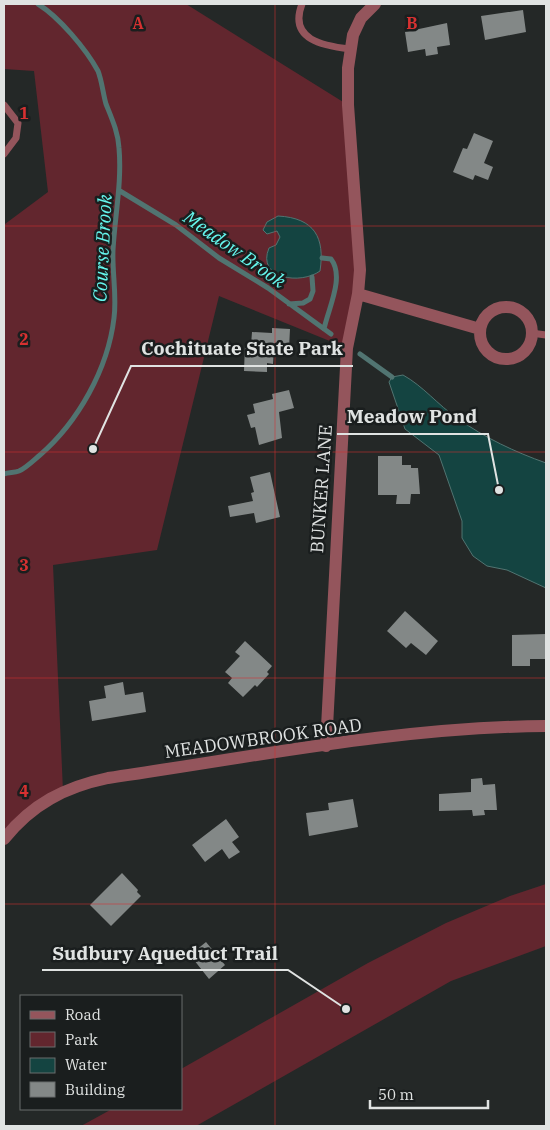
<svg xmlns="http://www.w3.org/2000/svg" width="550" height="1130" font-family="'IBM Plex Serif',serif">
<rect width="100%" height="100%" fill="#242827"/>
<path fill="#62262e" d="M4,4H186L348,105L360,248L347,348L219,296L157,550L53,565L63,791L4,839V231L5,224L48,192L34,71L4,69Z
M546,884V946L451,981L196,1126H81L112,1109H181V1069L368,963L446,923L510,896Z"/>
<path fill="#144441" stroke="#517471" d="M278,216C315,218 325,238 320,271C301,285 256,279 269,248L276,245L280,237L277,231L267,234L263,230L267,222Z
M403,375C423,386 438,405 457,418C485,438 515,452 546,463V588L507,570L487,566L473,556L462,538V521L439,455L405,429L389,382L392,377Z"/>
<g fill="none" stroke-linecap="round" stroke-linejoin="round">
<path stroke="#517471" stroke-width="5" d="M120,191L176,225L219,258L268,288L331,334
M322,258L331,259C345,277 328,309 324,329
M289,304L303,303L310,299L313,291L312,277
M360,354L392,377
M4,474C9,472 14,473 19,471C26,468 34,460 40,455C78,422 108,369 114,318C117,295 112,273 113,250C115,215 122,182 119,148C118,132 112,119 106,104C103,94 102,81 98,71C86,49 59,17 38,4"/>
</g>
<path fill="#838887" d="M523,10L526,32L485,40L481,16Z
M447,23L450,45L437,47L438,54L426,56L425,49L408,52L405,32Z
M474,133L493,141L484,163L493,167L488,180L475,175L473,180L453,172L463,148L467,149Z
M272,328L290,329L289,349L274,348L273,364L267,363V372L244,371L245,344L251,345L252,332L272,333Z
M289,390L294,408L279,412L282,438L259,445L255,427L251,428L247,415L255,413L253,404L273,399L272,394Z
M378,456H402V465H411V468H418L420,494H411L410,504H396L397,495H378Z
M270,472L280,517L256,523L254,513L230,517L228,506L253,501L251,493L254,492L250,477Z
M405,611L438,641L426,655L411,643L406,648L387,631Z
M546,634V659H530V666H512V635Z
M245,641L272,666L267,672L269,674L257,687L255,685L243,697L228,683L232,678L225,672L240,656L235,652Z
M123,682L125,695L143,692L146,712L92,721L89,701L106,698L104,686Z
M482,778L483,785L495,784L497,810H484L485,815L473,816L472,810L439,811V794L471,792V779Z
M353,799L358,827L309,836L306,813L329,810L328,803Z
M226,819L239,837L232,842L240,852L229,859L222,849L205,862L192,845Z
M122,873L138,890L137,892L141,896L111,926L90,905Z
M206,942L225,965L209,979L190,955Z"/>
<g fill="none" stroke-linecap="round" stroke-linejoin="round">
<path stroke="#94555c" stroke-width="7" d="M302,4C288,40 324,46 350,49
M4,105L18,123L16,138L4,154
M531,333L546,335"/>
<path stroke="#94555c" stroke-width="12" d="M358,294L480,329
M480 333a26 26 0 1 1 52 0a26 26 0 1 1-52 0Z
M326,746L347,348L358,294L360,270L348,105V68L353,35L361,18L375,4
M4,839C32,804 65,787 108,778C253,757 399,727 546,726"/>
</g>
<path fill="none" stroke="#d63131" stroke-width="1" stroke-opacity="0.55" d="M275,4V1126M4,226H546M4,452H546M4,678H546M4,904H546"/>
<g text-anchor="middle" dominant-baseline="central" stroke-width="5" stroke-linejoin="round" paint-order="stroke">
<g font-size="18" fill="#e0e3e2" stroke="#1a1e1e">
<text transform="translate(321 489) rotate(-86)">BUNKER LANE</text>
<text transform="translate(263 738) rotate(-8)">MEADOWBROOK ROAD</text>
</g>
<g font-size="19" font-style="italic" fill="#65f7ee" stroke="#1a1e1e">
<text transform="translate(102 248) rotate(-87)">Course Brook</text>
<text transform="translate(235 249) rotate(35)">Meadow Brook</text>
</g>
</g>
<g font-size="16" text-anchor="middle" font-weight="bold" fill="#d63131" stroke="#1a1e1e" stroke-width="5" stroke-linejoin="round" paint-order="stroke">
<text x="138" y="29">A</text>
<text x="412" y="29">B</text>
<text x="24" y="119">1</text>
<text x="24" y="345">2</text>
<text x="24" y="571">3</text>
<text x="24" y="797">4</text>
</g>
<path fill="none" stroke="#e0e3e2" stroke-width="2" d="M93 449L131 366H353M499 490L488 434H337M346 1009L288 970H42"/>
<g fill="#e0e3e2" stroke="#1a1e1e" stroke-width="2">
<circle cx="93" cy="449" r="5"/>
<circle cx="499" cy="490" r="5"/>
<circle cx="346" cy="1009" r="5"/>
</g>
<g font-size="19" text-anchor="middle" font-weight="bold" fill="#e0e3e2" stroke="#1a1e1e" stroke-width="5" stroke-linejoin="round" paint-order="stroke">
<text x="242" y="355">Cochituate State Park</text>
<text x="412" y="423">Meadow Pond</text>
<text x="165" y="960">Sudbury Aqueduct Trail</text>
</g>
<rect width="550" height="1130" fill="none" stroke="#e0e3e2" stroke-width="10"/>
<rect x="20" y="995" width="162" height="115" fill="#1a1e1e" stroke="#696d6c"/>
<rect x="30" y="1011" width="25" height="8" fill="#94555c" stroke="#696d6c"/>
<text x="65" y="1020" font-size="15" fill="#e0e3e2">Road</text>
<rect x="30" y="1032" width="25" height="15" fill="#62262e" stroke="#696d6c"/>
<text x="65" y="1045" font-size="15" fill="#e0e3e2">Park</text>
<rect x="30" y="1058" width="25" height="15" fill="#144441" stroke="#696d6c"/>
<text x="65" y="1070" font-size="15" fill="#e0e3e2">Water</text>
<rect x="30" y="1082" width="25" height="15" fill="#838887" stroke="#696d6c"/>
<text x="65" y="1095" font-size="15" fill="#e0e3e2">Building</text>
<path d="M370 1100v8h118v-8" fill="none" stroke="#e0e3e2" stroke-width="2.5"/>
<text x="378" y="1100" font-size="15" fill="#e0e3e2" stroke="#1a1e1e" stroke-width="4" paint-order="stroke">50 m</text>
</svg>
